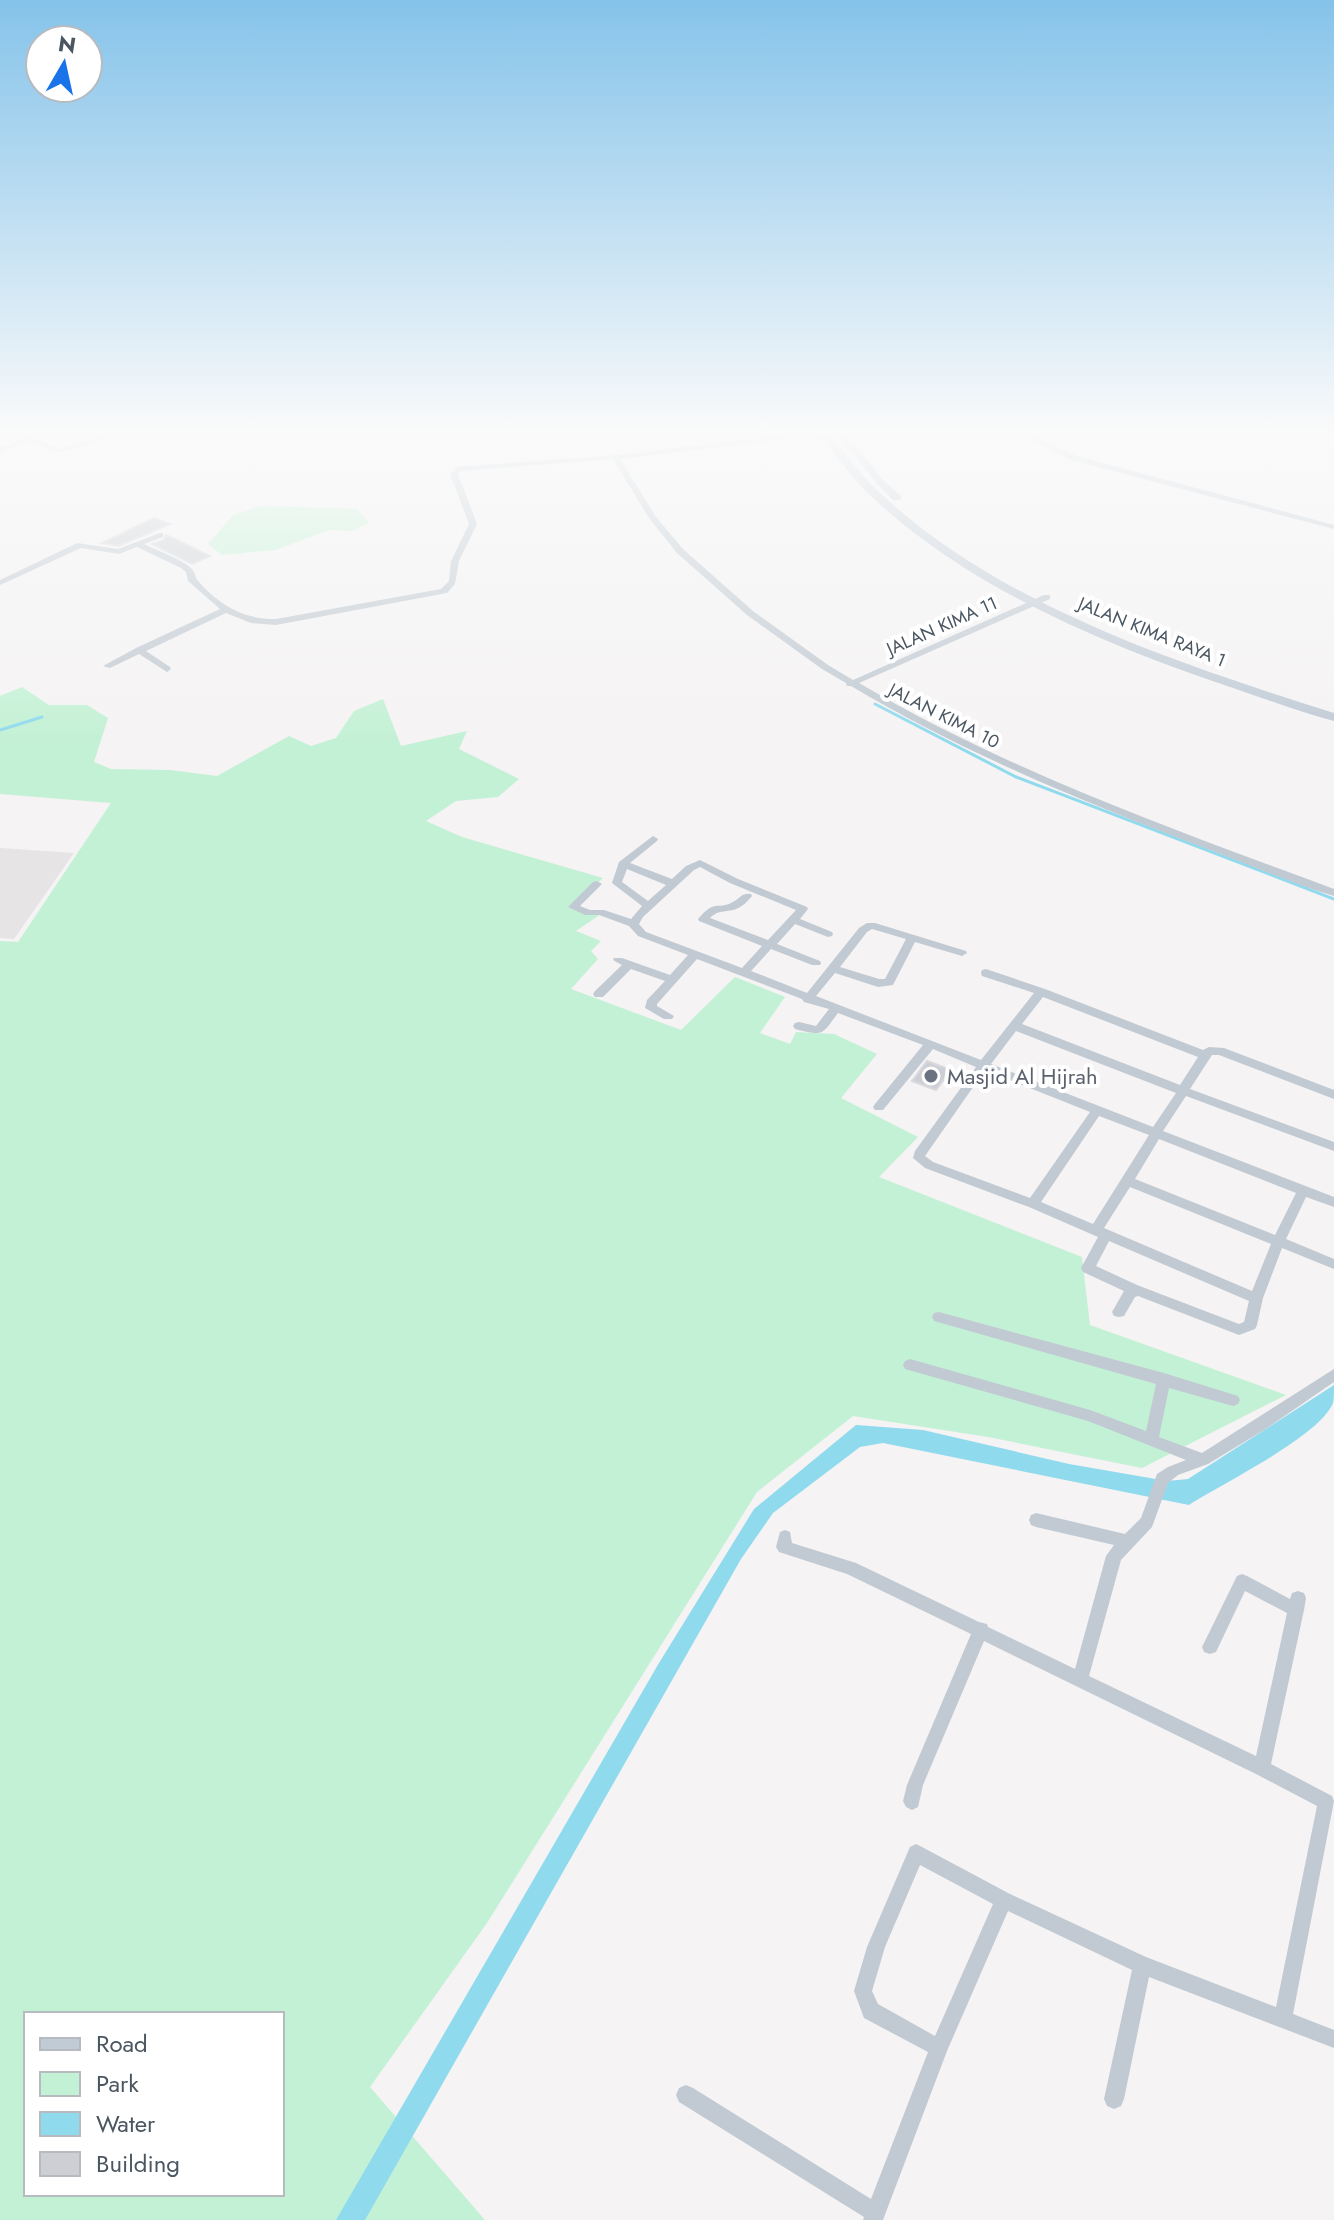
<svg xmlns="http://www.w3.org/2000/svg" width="1334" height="2220" font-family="Jost,sans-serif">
<rect width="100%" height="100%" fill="#f5f3f3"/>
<path fill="#e6e4e5" d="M0,848L74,853L14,939L0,938Z"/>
<path fill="#c3f1d5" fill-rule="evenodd" d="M261,506L357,509L369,522L352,531L329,530L276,550L222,555L208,544L233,515Z
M22,687L49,705H87L108,718L94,762L111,769L170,770L217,776L289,736L311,746L336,738L354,711L383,699L401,746L467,731L459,749L519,779L498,797L456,801L426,821L462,837L603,878L572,905L601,914L576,931L601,941L591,951L598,959L571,989L681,1030L735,977L785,997L760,1033L790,1044L796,1032L834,1034L877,1054L841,1098L918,1137L879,1177L1082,1257L1090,1325L1286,1395L1142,1468L988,1437L853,1416L757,1492L487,1923L370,2087L485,2220H0V941L18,942L111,803L0,794V696ZM26,2014H282V2194H26Z"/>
<path fill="#90daee" d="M1334,1385C1334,1390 1334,1399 1333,1403C1319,1437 1221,1484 1189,1505L883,1443L860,1447L773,1513L741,1559L365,2220H336L659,1663L754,1509L856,1425L923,1430L1069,1464L1167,1481L1188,1479Z"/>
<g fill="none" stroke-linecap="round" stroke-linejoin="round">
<path stroke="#90daee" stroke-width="3" d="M875,704L1016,777L1334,899
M0,730L42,717"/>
</g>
<path fill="#cdcfd5" stroke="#d7d9de" stroke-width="2" d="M154,518L170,524L118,546L102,543Z
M166,535L210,556L192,564L152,544L164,540Z
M927,1061L951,1070L936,1090L912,1081Z"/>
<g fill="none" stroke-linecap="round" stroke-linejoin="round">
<path fill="#c1cad2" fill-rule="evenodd" d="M13,433H22L59,449L117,433H129L58,453L30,441L0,452V448L24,439Z
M804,433H825L821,435L620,459L656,517L683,549L753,611L828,665L853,680L1044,595H1050V599L859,683C1008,771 1172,829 1334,889V896C1289,883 1246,863 1202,847C1081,801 962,752 851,686H847L846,683L822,669L747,615L677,553L649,518L613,459L461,471L458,474L477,524L459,561L455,584L447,593L276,625L251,623L226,613L146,651L170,667L171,669L167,672L139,654L110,668L103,666L136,648L220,609L188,581L186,572L181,568L137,547L119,554L81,548L0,585V580L77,543L118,549L160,533H163V537L144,544C158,551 177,557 190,567C196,572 194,577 199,582C219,605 245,620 276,619L441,589L449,581L451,561L469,524L450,474L456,467L615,455Z
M851,433H877L873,435L819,440L815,438L819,436Z
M1016,433H1026L1077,456L1334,525V529L1071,460Z
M653,836L658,839L657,841L630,863L672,879L686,866L700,860L738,879L807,907L808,909L800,919L832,932L833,934L832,936L828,937L795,924L777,944L820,961L821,963L820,965H812L771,949L751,971L807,993L859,928L867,923H875L966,951L967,953L962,956L915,942L893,985L878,987L835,973L816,996L981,1060L1034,993L982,976L981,973L982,970L986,969L1045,989L1203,1050L1209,1047L1224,1048L1334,1090V1099L1219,1055H1212L1190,1089L1334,1142V1151L1186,1096L1163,1131L1334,1197V1207L1306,1197L1286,1239L1334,1259V1269L1282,1248L1263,1298L1257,1325L1255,1329L1239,1335L1138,1296L1135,1297L1124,1316L1119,1317L1114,1316L1112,1312L1124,1291L1083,1272L1081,1268L1098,1237L1029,1207L925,1168L913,1158L915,1151L976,1067L933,1049L883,1110H875L873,1107L875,1104L923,1045L838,1013C821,1036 824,1036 795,1029L793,1026L795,1023L799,1022L816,1026L829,1009L804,1002L802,999L697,959L657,1004V1006L674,1016L672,1019H664L645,1008L647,1000L665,981L631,969L603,997H595L593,994L595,991L622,965L613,960L614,958H622L670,975L688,955L638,936L629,926L599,915H585L568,907L593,882L597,881L602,884L580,906L590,910H604L631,919L642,906L612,883L619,862ZM700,867L730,883L796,910L768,940L710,918C719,909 725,913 736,909C742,907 748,901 752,896L751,894C741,893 741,898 733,902C716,911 716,898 698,919L699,921L762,946L742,968L646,932L639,924L643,917L694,870ZM627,869L666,885L648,901L622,882ZM872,929L906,939L885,979H879L840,967L867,932ZM1043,997L1198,1057L1180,1085L1022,1024ZM1016,1031L1176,1093L1153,1127L991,1064ZM985,1070L1090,1112L1030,1198L933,1162L925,1156ZM1099,1116L1149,1135L1093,1224L1041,1202ZM1159,1139L1296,1193L1275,1235L1135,1179ZM1130,1187L1271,1244L1252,1291L1104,1228ZM1109,1241L1249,1301L1244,1322L1239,1324L1137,1285L1096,1266Z
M939,1312L1164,1373L1238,1396L1240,1400L1238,1404L1233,1406L1169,1388L1159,1437L1202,1453L1334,1369V1382L1264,1430L1208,1464L1178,1475L1168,1483L1152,1527L1121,1560L1089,1676L1256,1756L1287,1613L1245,1591L1216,1652L1210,1654L1204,1652L1202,1647L1237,1576L1242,1574L1247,1576L1290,1599L1292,1593L1298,1591L1304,1593L1306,1598L1304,1610L1271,1764L1332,1796L1334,1801L1293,2014L1334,2030V2048L1149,1977L1124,2099L1121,2106L1114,2109L1107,2106L1104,2099L1132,1970L1008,1911L947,2051L883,2220H863L864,2217L679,2102L676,2095L679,2088L686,2085L693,2088L871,2199L928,2052L864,2018L854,1991L867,1947L910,1847L916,1844L922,1847L1010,1894L1146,1957L1276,2007L1317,1806L1256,1774L984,1641L923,1785L918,1807L912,1810L906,1807L903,1801L907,1785L971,1634L847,1574L779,1552L776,1547L780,1532L785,1530L790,1532L792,1543L856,1563L979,1622L987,1624L988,1627L1075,1669L1106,1556L1114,1545L1036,1527L1031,1525L1029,1520L1031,1515L1036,1513L1125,1534L1141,1518L1157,1474L1168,1467L1186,1460L1088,1421L905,1369L903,1365L905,1361L910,1359L1090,1410L1146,1431L1156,1384L934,1321L932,1317L934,1313ZM920,1865L993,1904L935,2036L878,2004L872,1991L885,1947Z"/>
<path fill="#c1cbd6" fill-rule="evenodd" d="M819,433H829C844,452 858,472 876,489C995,604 1179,664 1334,713V721C1301,712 1268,700 1236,689C1110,647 966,588 869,494C850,476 835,454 819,433Z
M836,433H846L884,481L901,496V500H893L878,485Z"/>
</g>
<linearGradient id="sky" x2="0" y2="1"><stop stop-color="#85c3ea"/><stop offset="0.58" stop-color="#fafafa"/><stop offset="1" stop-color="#fafafa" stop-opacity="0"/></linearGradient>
<rect width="1334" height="744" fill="url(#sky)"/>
<circle fill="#6b7280" stroke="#fff" stroke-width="3" cx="931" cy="1076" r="8"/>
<g text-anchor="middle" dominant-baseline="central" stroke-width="8" stroke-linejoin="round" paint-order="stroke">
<g font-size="18" fill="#4a5661" stroke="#fff">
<text transform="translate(942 626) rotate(-24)">JALAN KIMA 11</text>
<text transform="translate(1152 632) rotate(22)">JALAN KIMA RAYA 1</text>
<text transform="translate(944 716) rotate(27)">JALAN KIMA 10</text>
</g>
<g font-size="22" fill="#5b616d" stroke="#fff" text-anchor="start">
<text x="947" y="1076">Masjid Al Hijrah</text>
</g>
</g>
<rect x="24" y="2012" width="260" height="184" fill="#ffffff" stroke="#b7bbc0" stroke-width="2"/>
<rect x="40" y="2038" width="40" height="12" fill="#c1cbd6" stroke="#b7bbc0" stroke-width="2"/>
<text x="96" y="2052" font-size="24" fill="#4a5661">Road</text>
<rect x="40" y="2072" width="40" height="24" fill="#c3f1d5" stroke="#b7bbc0" stroke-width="2"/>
<text x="96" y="2092" font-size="24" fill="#4a5661">Park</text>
<rect x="40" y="2112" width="40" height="24" fill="#90daee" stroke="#b7bbc0" stroke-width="2"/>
<text x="96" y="2132" font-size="24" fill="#4a5661">Water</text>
<rect x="40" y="2152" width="40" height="24" fill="#cdcfd5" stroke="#b7bbc0" stroke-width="2"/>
<text x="96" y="2172" font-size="24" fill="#4a5661">Building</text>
<g transform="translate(64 64) rotate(9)"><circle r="38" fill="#ffffff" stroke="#b7bbc0" stroke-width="2"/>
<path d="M0-6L14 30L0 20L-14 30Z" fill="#1a73e8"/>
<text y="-12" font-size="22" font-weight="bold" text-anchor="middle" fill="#4a5661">N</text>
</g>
</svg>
